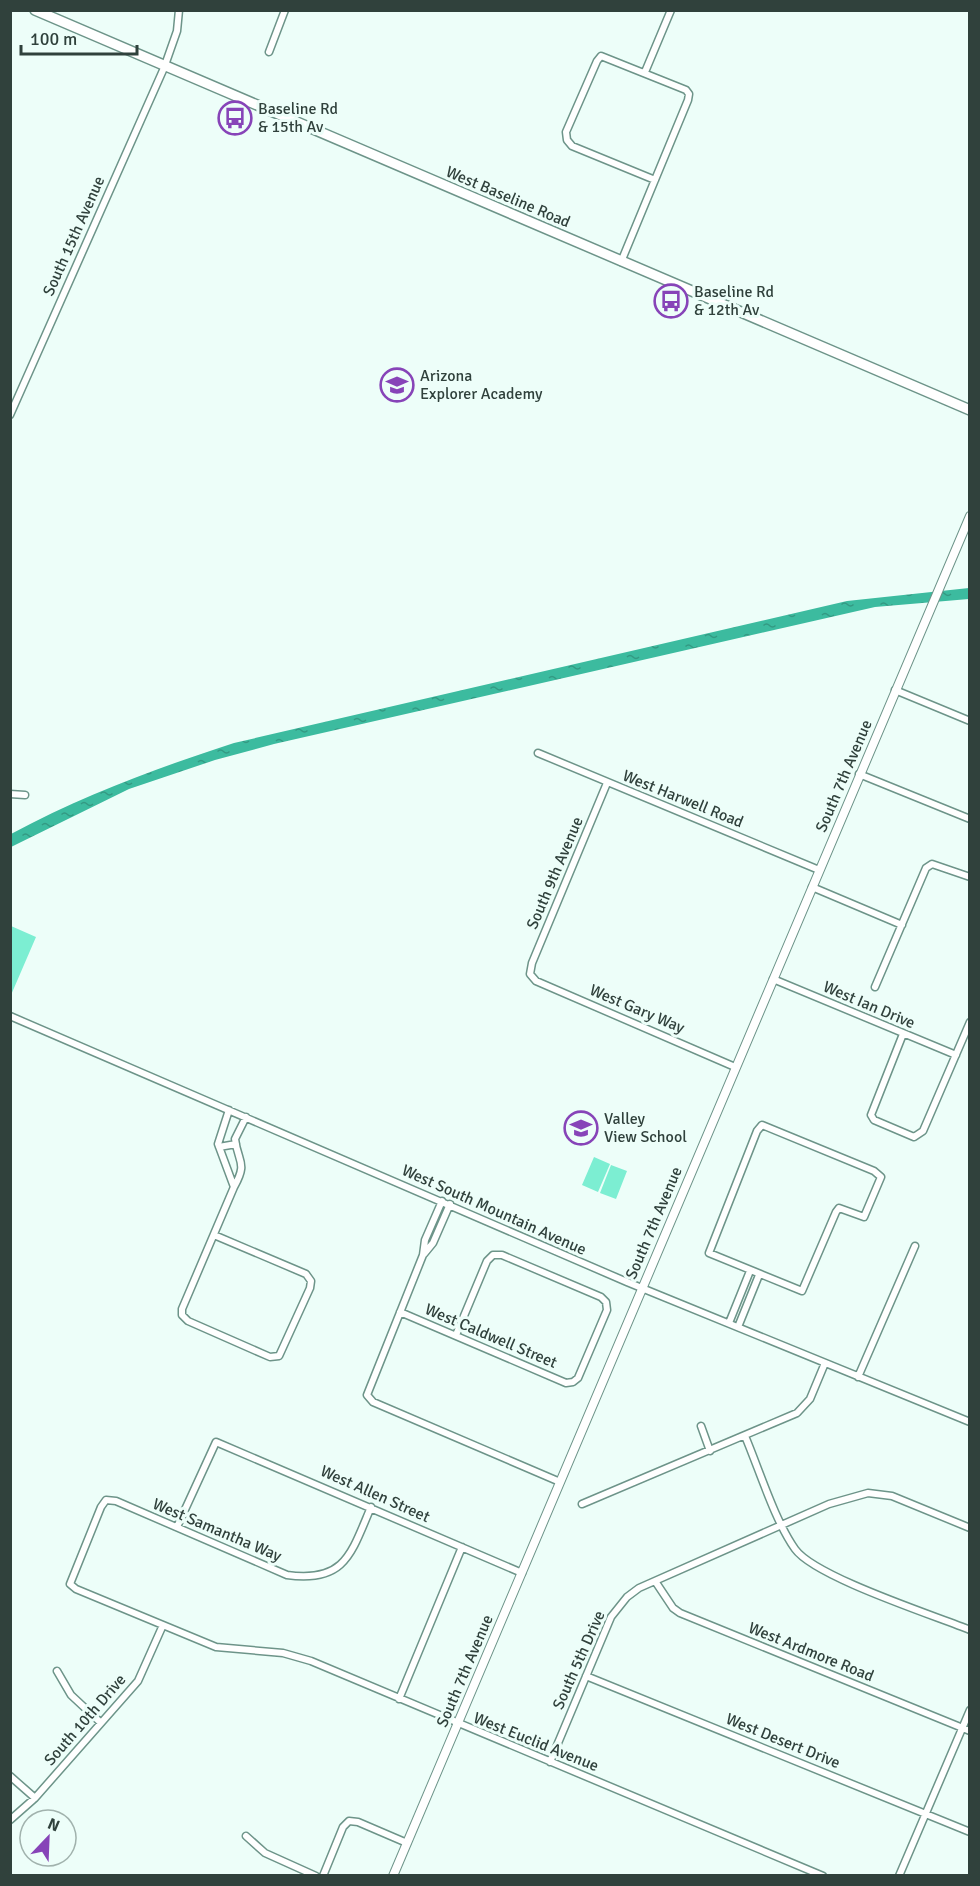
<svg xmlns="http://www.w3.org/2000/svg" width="980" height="1886" font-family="Signika,sans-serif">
<defs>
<pattern id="water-ripples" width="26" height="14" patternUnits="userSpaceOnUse" patternTransform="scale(1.5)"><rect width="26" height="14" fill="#3cbb9f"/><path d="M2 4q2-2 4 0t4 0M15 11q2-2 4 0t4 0" fill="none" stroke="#339a83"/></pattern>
</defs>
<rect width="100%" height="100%" fill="#edfef9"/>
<path fill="#7ceed2" d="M11,926L36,937L11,995Z
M594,1157L610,1164L598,1192L582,1185Z
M611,1165L627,1171L616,1199L600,1193Z"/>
<path fill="url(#water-ripples)" d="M969,588V599L875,607L274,744L215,760L129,789L11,847V834C84,795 154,769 234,743L847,601Z"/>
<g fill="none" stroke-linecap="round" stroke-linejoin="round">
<g stroke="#6d9489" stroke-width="9">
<path id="minor" d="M269,52L285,10
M645,72L671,10
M621,262L688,100L689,94L686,90L601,56L597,61L566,132L567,140L572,146L655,180
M10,415L164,68L177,31L179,10
M895,690L970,721
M538,753L819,870
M859,774L970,819
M607,783L532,963L530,974L536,981L735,1067
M10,794L25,795
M812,887L902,925
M773,979L956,1055
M875,987L926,868L932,864L970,877
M10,1016L627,1282L970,1422
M903,1034L871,1115L874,1120L914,1137L923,1131L970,1022
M229,1110L218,1144L234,1187
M762,1125L874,1171L881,1177L864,1217L839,1208L836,1212L802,1291L709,1253L757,1131Z
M219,1147L236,1144
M442,1201L425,1240L423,1255L367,1395L373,1402L560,1482
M214,1235L306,1274L311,1281L310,1288L279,1356L270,1357L188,1321L182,1315V1309L234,1187C248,1162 238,1163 235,1139L246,1117
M424,1254L433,1243L450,1204
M400,1312L566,1383L573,1382L578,1378L607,1310L606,1302L601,1297L502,1255H493L487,1261L456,1335
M729,1323L750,1271
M738,1327L759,1275
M858,1377L915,1246
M701,1426L710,1451
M745,1436C759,1469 775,1521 795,1549C815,1577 933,1615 970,1630
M582,1504L797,1413L810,1399L825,1363
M371,1507C351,1554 345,1583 287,1575L116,1501L106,1500L101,1507L70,1584L76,1589L216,1647L283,1653L311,1661L823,1876
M177,1527L216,1442L522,1573
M655,1581L673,1608L680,1613L970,1731
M57,1671L71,1695L101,1723
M586,1676L970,1832
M399,1699L462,1547
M550,1762L611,1617L627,1597L639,1588L829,1504L868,1493L892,1496L970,1528
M10,1776L35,1798
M10,1820L35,1798L138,1681L163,1625
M246,1836L265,1853L316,1876
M323,1876L343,1827L349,1821L358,1822L407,1843
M899,1876L970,1710"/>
</g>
<g stroke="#6d9489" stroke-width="10">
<path id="tertiary" d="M393,1876L970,516"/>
</g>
<g stroke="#6d9489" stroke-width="12">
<path id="primary" d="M35,10L970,410"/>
</g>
<use href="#minor" stroke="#fff" stroke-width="6"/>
<use href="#tertiary" stroke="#fff" stroke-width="8"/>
<use href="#primary" stroke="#fff" stroke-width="9"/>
</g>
<defs>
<g id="bus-ring" transform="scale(1.725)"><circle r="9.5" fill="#edfef9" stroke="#8744b8" stroke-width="1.5"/><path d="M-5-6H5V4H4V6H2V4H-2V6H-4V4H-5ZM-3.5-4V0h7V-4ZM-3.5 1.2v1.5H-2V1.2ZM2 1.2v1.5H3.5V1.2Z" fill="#8744b8"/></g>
<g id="school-ring" transform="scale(1.725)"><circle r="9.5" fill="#edfef9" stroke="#8744b8" stroke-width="1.5"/><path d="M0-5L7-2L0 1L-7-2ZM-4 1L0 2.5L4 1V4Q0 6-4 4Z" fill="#8744b8"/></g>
</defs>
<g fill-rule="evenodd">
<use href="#bus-ring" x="235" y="118"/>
<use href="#bus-ring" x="671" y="301"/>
<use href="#school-ring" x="397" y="385"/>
<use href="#school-ring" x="581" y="1128"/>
</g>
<g text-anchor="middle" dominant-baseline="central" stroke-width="6" stroke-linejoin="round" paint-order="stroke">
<g font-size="16" fill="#30413c" stroke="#edfef9" text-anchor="start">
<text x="258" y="109">Baseline Rd<tspan x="258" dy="18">&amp; 15th Av</tspan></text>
<text x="694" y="292">Baseline Rd<tspan x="694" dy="18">&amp; 12th Av</tspan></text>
<text x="420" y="376">Arizona<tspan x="420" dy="18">Explorer Academy</tspan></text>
<text x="604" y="1119">Valley<tspan x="604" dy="18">View School</tspan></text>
</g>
<g font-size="16" fill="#30413c" stroke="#edfef9">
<text transform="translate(508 197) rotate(23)">West Baseline Road</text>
<text transform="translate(74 236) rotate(-66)">South 15th Avenue</text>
<text transform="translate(844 776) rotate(-67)">South 7th Avenue</text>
<text transform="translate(683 799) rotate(22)">West Harwell Road</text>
<text transform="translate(555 873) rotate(-67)">South 9th Avenue</text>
<text transform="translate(869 1005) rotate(23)">West Ian Drive</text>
<text transform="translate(637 1009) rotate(23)">West Gary Way</text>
<text transform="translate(494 1210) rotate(24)">West South Mountain Avenue</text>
<text transform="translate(654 1223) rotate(-67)">South 7th Avenue</text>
<text transform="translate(491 1336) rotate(23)">West Caldwell Street</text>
<text transform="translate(375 1494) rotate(24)">West Allen Street</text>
<text transform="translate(217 1530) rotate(23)">West Samantha Way</text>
<text transform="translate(811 1652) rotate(22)">West Ardmore Road</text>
<text transform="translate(579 1660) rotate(-66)">South 5th Drive</text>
<text transform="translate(465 1671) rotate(-67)">South 7th Avenue</text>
<text transform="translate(85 1720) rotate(-49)">South 10th Drive</text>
<text transform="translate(783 1741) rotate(22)">West Desert Drive</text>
<text transform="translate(536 1742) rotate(22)">West Euclid Avenue</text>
</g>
</g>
<rect width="980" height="1886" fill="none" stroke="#30413c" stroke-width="24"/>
<g transform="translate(48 1838) rotate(23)"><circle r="28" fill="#edfef9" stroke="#a1b2ad" stroke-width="1.5"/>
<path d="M0-4.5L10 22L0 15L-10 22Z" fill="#8744b8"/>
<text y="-9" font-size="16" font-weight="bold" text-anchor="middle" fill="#30413c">N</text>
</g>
<path d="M21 45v9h116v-9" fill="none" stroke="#30413c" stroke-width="3"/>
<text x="30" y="45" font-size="18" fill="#30413c" stroke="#edfef9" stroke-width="4.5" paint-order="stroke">100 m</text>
</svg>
